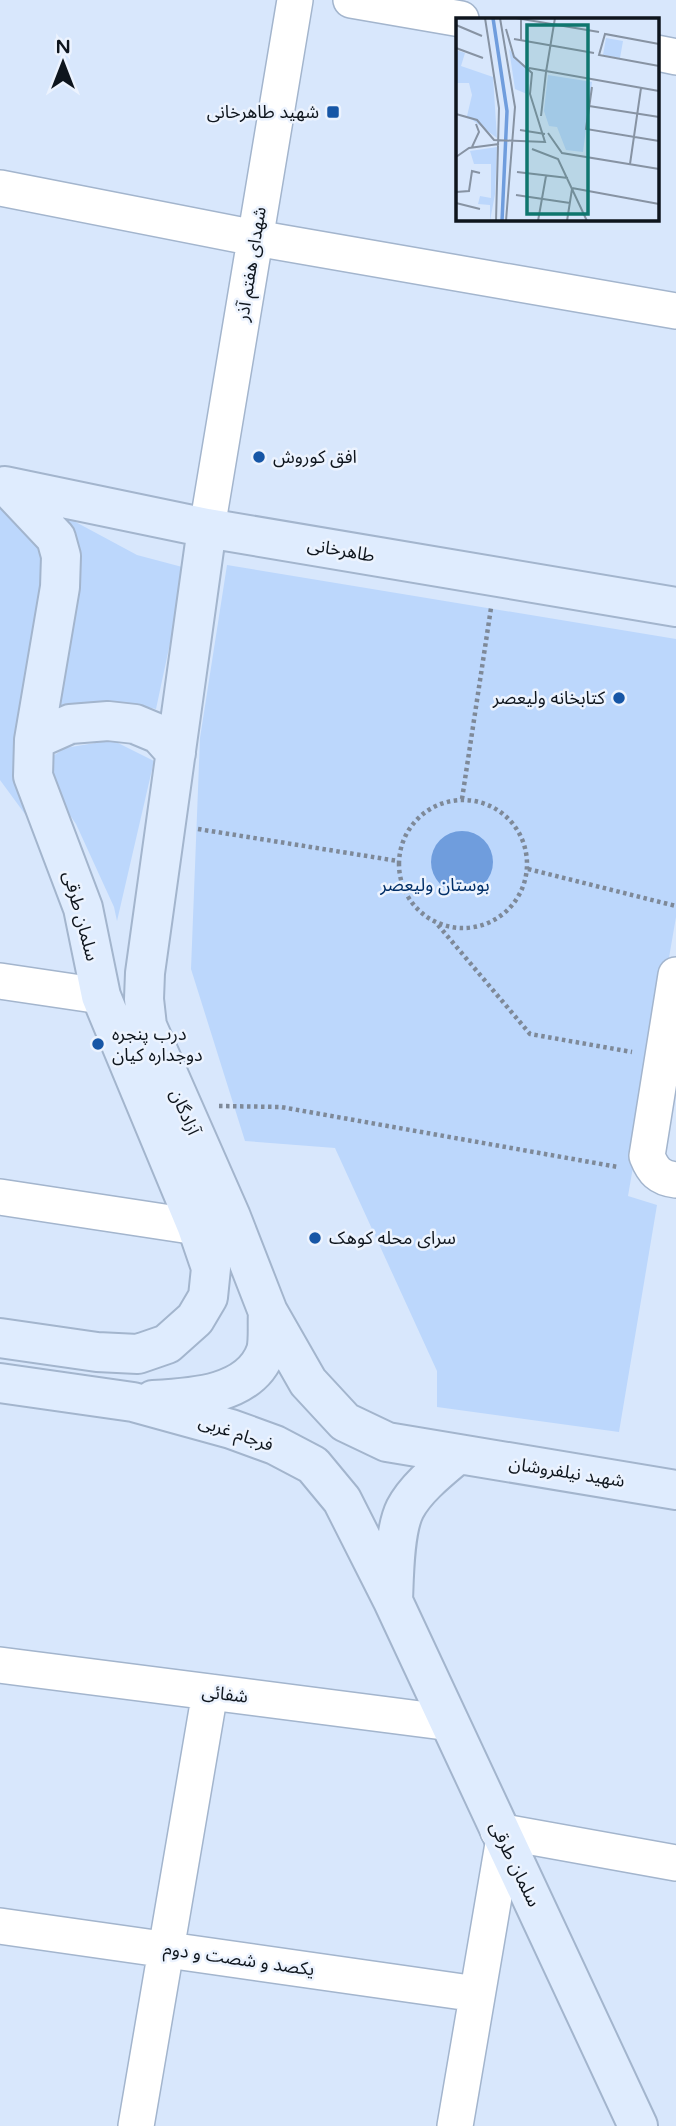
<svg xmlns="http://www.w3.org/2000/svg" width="676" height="2126" font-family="'Varela Round','Noto Sans Arabic',sans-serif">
<rect width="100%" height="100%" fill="#d8e7fc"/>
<path fill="#bcd7fc" d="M44,505L137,555L186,568L156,709L133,704L53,706Z
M0,507L21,514L50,550L13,760L18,786L33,825L0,780Z
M227,565L676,639V917L628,1196L657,1205L619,1432L437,1407V1371L335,1148L245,1141L191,969L200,738Z
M101,742H116L154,761L117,921L114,907L76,824L49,784L47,760L65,748Z"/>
<path fill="#6f9ddd" d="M431 862a31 31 0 1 1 62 0a31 31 0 1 1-62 0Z"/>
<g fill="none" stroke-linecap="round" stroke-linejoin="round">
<g stroke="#a3b5cd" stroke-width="38">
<path id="minor" d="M351,0L461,19
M657,53L676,57
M0,188L255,238L676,311
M207,528L295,0
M676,975L647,1156C653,1171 659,1178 676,1180
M0,981L101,996
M0,1197L197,1227
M0,1665L451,1723
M498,1831L676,1863
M0,1926L477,1994
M136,2126L210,1692
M455,2126L504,1838"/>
</g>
<g stroke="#a3b5cd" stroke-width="42">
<path id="secondary" d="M5,486L207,528L676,607
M207,528L145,973L144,999L147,1026L231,1217L268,1312L308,1382L345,1422L387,1442L676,1490
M34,740L70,724L108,721L135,724L159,734L176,753
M0,1338L97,1352L138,1354L167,1344L195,1319L208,1297L211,1268L197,1227L101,996L83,908L33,776L34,740L60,587L61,556L56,538L8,487
M0,1383L133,1402L231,1429L275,1445L313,1465L342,1500L393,1601L638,2126
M153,1400C192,1398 251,1395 266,1351C269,1340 267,1324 268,1312
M393,1601C394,1577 394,1531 405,1509C416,1488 439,1470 458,1454"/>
</g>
<path stroke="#7e8998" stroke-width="4.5" stroke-dasharray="3.5 3.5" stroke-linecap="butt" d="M462,799L491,608
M399 864a64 64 0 1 1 128 0a64 64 0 1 1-128 0Z
M198,829L398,861
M528,869L676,906
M438,925L530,1034L632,1052
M219,1106L281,1107L618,1167"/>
<use href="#minor" stroke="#fff" stroke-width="35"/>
<use href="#secondary" stroke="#dfecfe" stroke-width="38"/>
</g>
<g fill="#1656a6" stroke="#ecf3fe" stroke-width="2.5">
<rect x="326" y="105" width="14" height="14" rx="3.5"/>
<circle cx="259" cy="457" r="7"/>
<circle cx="619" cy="698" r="7"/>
<circle cx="98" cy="1044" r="7"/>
<circle cx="315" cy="1238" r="7"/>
</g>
<g text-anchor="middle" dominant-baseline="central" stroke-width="5" stroke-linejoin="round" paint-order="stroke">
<g font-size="18" fill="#0e151d" stroke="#ecf3fe" text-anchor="start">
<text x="319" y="112" text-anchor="end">شهید طاهرخانی</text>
<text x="273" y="457">افق کوروش</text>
<text x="605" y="698" text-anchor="end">کتابخانه ولیعصر</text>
<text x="112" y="1034">درب پنجره<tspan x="112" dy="21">دوجداره کیان</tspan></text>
<text x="329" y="1238">سرای محله کوهک</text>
</g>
<g font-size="18" fill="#0e151d" stroke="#ecf3fe">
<text transform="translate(251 264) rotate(-81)">شهدای هفتم آذر</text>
<text transform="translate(341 550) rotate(10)">طاهرخانی</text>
<text transform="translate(81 916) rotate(75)">سلمان طرقی</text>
<text transform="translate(185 1112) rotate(66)">آزادگان</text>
<text transform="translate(236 1433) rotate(19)">فرجام غربی</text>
<text transform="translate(567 1472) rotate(9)">شهید نیلفروشان</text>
<text transform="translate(225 1694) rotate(7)">شفائی</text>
<text transform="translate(515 1864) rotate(64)">سلمان طرقی</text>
<text transform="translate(239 1959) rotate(8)">یکصد و شصت و دوم</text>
</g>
<g font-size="18" fill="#002e67" stroke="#ecf3fe">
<text x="435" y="885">بوستان ولیعصر</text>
</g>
</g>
<g transform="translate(456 18)">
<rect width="203" height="203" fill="#d8e7fc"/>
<path d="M150,20L167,23L164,40L147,37ZM53,31L73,53L71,76L59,71ZM0,32L9,35L5,48L37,59L41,120L11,98L16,77L13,65H0ZM92,57L136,64L127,134L110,132L101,109L93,108L88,93ZM41,129L39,176L34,203V187L22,186L24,178L35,180V146H18L14,133Z" fill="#bcd7fc"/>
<path fill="none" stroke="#6f9ddd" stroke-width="3.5" d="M37,0L51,93L46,203"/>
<path fill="none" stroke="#8793a3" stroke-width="2" d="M29,0L43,90L40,203M44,0L59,89L50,203M60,0L143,14M0,7L26,18M58,21L138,35M65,22V0M203,26L149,16L143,37L203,48M0,30L27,40M73,50L203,73M90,54L99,0M136,69L130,111L203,123M133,88L203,99M0,96L21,102L38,122L89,124L74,76L76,55L58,39L50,11M85,98L90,54M64,112L89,116M92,115L106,135L203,151M16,129L23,114L20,106M76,131L102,141L131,203M0,139L13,130L43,126M174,146L185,70M61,154L112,160M116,170L203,186M0,174L13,173L16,153L24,155M60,177L114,185M0,185L24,191M82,203L90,158M111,203L116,171"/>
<path fill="#0f766e" fill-opacity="0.15" stroke="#0f766e" stroke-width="3.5" d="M71,7H132V196H71Z"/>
<rect width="203" height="203" fill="none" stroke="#0e151d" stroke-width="3.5"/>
</g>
<g transform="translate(63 63)" stroke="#ecf3fe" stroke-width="5" paint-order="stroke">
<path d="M0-5L12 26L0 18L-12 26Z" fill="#0e151d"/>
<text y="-10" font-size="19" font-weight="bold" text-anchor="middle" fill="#0e151d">N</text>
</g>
</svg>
